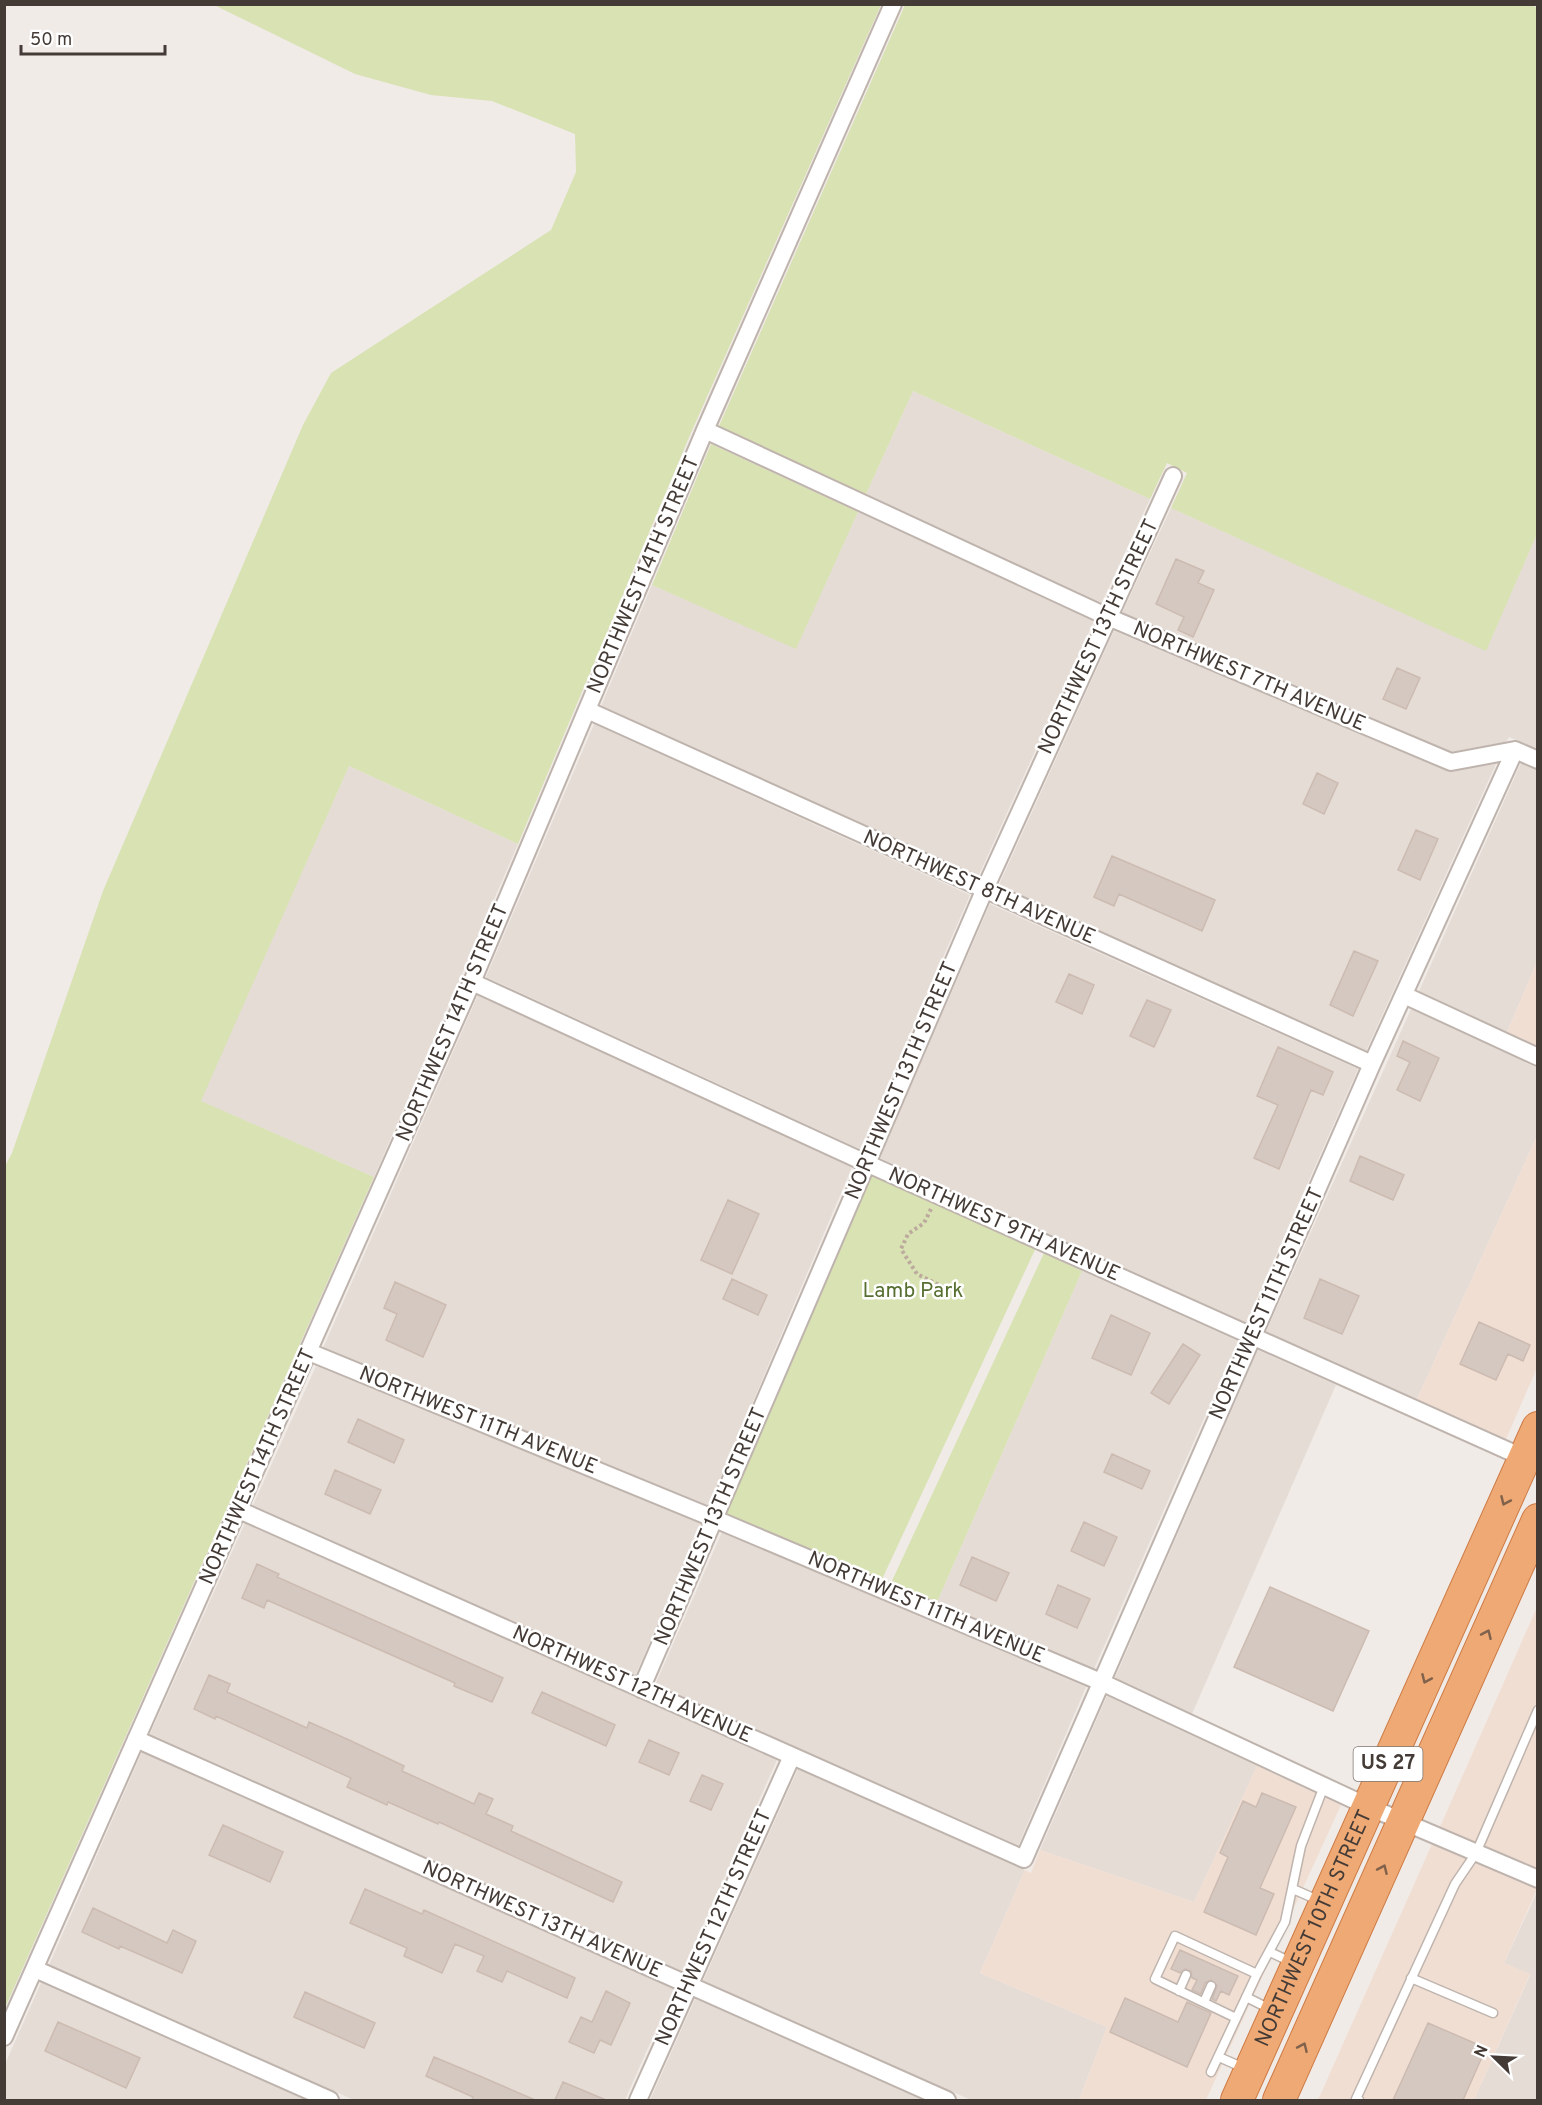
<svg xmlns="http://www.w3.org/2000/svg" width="1542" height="2105" font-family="Overpass,sans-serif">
<rect width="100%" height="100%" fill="#f1ebe7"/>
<path fill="#e5dcd5" d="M913,391L1150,499L1101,604L866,494Z
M1171,508L1486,650L1537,534V749L1509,737L1506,742L1452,752L1122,613Z
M858,512L1094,621L978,877L601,706L652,585L796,648Z
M1114,631L1448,771L1496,764L1366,1051L998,887Z
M594,724L970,895L860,1149L486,977Z
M1521,763L1537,770V962L1507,1032L1419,991Z
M349,766L518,844L374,1177L200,1101Z
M990,904L1358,1069L1246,1323L880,1158Z
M478,995L852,1167L709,1506L323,1348Z
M1411,1009L1537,1068V1136L1417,1399L1266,1332Z
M1082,1271L1238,1341L1094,1669L937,1602Z
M1258,1350L1336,1385L1192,1714L1115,1678Z
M316,1366L701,1524L635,1676L253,1505Z
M245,1523L777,1760L682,1972L150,1734Z
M722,1532L1086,1687L1018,1846L655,1685Z
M1107,1696L1257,1766L1194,1902L1040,1850Z
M142,1752L674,1989L625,2100H354L49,1965Z
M798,1769L1025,1870L980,1973L1107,2027L1079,2100H971L703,1981Z
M1537,1892V2100H1474L1530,1975L1504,1963Z
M41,1983L306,2100H5V2064Z
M695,1999L923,2100H650Z"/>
<path fill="#f1ded3" d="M1537,962V1046L1507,1032Z
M1537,1136V1368L1506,1439L1417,1399Z
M1537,1607V1868L1440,1827Z
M1257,1766L1341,1805L1206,2100H1079L1107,2027L980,1973L1025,1870L1031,1873L1040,1850L1194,1902Z
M1432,1844L1537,1889L1504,1963L1530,1974L1474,2100H1318Z"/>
<path fill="#d8e2b3" d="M214,5H881L690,435L518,844L349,766L201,1101L374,1177L5,2008V1166L12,1153L103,891L303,425L331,373L551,230L576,172L575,134L492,101L431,95L355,74Z
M1531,5L1538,8L1537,534L1486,651L1171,508L1187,473L1167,463L1150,499L913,391L866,494L719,426L905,5Z
M711,444L858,512L796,649L652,585Z
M866,1163L1039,1241L878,1588L715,1519Z
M1044,1253L1082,1271L937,1602L891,1583Z"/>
<path fill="#d5c8c0" stroke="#ccbbb1" stroke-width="1.5" d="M1176,559L1204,571L1198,583L1214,590L1193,637L1178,630L1184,617L1156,604Z
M1397,668L1420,678L1406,709L1383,699Z
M1317,773L1338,783L1324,814L1303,804Z
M1416,830L1438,839L1420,880L1398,870Z
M1112,856L1215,900L1202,931L1119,894L1114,906L1094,897Z
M1354,951L1378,961L1353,1016L1330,1005Z
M1069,974L1094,985L1082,1014L1056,1002Z
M1147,1000L1171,1010L1154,1047L1130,1036Z
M1403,1041L1439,1058L1420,1101L1397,1090L1410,1062L1397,1056Z
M1278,1047L1333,1072L1323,1095L1311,1090L1279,1169L1254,1158L1278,1105L1257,1096Z
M1360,1156L1404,1175L1393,1200L1350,1181Z
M728,1200L759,1214L732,1274L701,1260Z
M732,1279L767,1295L758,1315L723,1299Z
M1320,1279L1359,1296L1342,1334L1304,1318Z
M395,1282L446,1305L423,1357L386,1340L397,1314L384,1308Z
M1111,1315L1150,1333L1131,1375L1092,1358Z
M1479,1322L1530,1345L1523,1361L1508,1354L1496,1380L1460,1364Z
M1183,1344L1200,1355L1169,1404L1151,1393Z
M358,1419L404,1440L394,1463L348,1442Z
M1112,1454L1150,1471L1142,1489L1104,1472Z
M335,1470L381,1490L370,1514L325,1494Z
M1084,1522L1117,1537L1104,1566L1071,1551Z
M972,1557L1009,1573L996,1601L960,1585Z
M257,1564L279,1574L277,1577L503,1678L492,1702L454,1686L455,1683L267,1600L264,1608L242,1598Z
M1058,1585L1090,1599L1077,1628L1046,1614Z
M1270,1587L1369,1631L1333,1711L1234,1667Z
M209,1675L230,1684L227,1692L307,1728L309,1722L349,1740L404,1766L402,1771L474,1804L479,1793L493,1799L486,1814L513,1826L511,1831L622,1882L613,1902L439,1822L438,1824L388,1802L387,1805L347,1787L351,1778L216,1716L215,1719L194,1709Z
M542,1692L615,1725L606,1746L532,1713Z
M649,1740L679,1753L669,1775L639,1762Z
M702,1775L723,1784L711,1810L690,1801Z
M1262,1793L1296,1807L1260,1888L1274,1894L1256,1935L1204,1912L1228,1857L1220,1853L1243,1801L1256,1807Z
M223,1825L283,1852L270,1882L209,1855Z
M365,1889L422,1914L424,1910L575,1978L567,1998L507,1971L502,1982L477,1971L484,1956L455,1944L442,1973L404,1956L407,1948L350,1923Z
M93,1908L167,1943L173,1930L196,1941L182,1973L120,1946L119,1949L82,1932Z
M1180,1950L1238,1976L1229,1995L1221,1991L1216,2001L1212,1999L1217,1986L1211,1980L1205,1983L1201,1994L1192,1990L1197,1980L1192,1978L1191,1971L1185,1969L1180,1973L1171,1969Z
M606,1991L630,2003L611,2045L600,2040L594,2053L569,2042L581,2017L592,2022Z
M305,1992L375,2023L364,2048L294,2017Z
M1125,1998L1178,2022L1187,2002L1211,2013L1187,2067L1110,2032Z
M58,2022L140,2058L126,2088L45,2051Z
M1428,2023L1486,2048L1463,2100H1393Z
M434,2057L482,2077L535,2100H472L473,2097L426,2076Z
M563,2082L606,2100H555Z"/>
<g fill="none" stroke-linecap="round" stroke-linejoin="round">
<g stroke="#bfb4ad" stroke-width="11">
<path id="lane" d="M1293,1889L1320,1901
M1270,1952L1291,1962
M1411,1978L1493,2013
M1179,1991L1186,1975
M1246,1997L1272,2010
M1204,2002L1211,1986
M1236,2018L1155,1979L1175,1936L1257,1974
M1219,2057L1246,2069
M1211,2072L1257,1974L1285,1922L1301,1846L1324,1786
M1359,2100L1356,2099L1455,1884L1476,1853L1538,1710"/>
</g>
<g stroke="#bfb4ad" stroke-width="20">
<path id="street" d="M705,430L1108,617L1451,762L1515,750L1538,760
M587,710L1372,1064
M472,982L866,1163L1531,1461
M1404,995L1538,1057
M309,1352L715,1519L1101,1682L1369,1807L1538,1879
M239,1510L1024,1859L1372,1064L1515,750
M641,1689L984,891L1173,476
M136,1739L947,2100
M35,1969L330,2100
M4,2037L472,982L705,430L893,4
M638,2100L792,1756"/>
</g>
<g stroke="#cd7b45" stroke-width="34">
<g id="highway">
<path id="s1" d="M1237,2100L1538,1428"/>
<path d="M1279,2100L1538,1520"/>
</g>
</g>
<path stroke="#bcaa9d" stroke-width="4" stroke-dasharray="3 3" stroke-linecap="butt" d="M931,1209L924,1223L908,1234L901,1249L917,1274L949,1290"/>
<use href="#lane" stroke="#fff" stroke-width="8"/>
<use href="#street" stroke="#fff" stroke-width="16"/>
<use href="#highway" stroke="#efa974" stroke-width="32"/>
</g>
<defs><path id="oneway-chevron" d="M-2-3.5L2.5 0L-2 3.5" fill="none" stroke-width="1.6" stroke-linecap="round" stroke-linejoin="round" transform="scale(1.5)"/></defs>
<g stroke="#80624c">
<use href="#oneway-chevron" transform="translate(1505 1501) rotate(114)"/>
<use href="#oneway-chevron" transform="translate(1487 1634) rotate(-66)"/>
<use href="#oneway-chevron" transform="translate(1426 1679) rotate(114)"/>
<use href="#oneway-chevron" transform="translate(1383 1869) rotate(-66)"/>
<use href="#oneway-chevron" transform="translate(1303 2047) rotate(-66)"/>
</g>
<g text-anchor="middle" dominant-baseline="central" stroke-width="5" stroke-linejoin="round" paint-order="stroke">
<rect fill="#fff" stroke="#7c7672" stroke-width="1.5" x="1353.5" y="1747" width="69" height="34" rx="4.5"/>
<g font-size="20" font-weight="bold" fill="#443b36">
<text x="1388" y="1764">US 27</text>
</g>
<g font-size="21" fill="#443b36" stroke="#fff">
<text transform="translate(644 575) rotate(-67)">NORTHWEST 14TH STREET</text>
<text transform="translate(1099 637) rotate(-65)">NORTHWEST 13TH STREET</text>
<text transform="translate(1249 677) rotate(23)">NORTHWEST 7TH AVENUE</text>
<text transform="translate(979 888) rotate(24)">NORTHWEST 8TH AVENUE</text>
<text transform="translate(453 1023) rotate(-67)">NORTHWEST 14TH STREET</text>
<text transform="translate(902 1081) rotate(-67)">NORTHWEST 13TH STREET</text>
<text transform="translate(1004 1225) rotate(24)">NORTHWEST 9TH AVENUE</text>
<text transform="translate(1267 1304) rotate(-66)">NORTHWEST 11TH STREET</text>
<text transform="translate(478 1421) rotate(22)">NORTHWEST 11TH AVENUE</text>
<text transform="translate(258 1467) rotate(-66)">NORTHWEST 14TH STREET</text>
<text transform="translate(711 1527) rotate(-67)">NORTHWEST 13TH STREET</text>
<text transform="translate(926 1608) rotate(23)">NORTHWEST 11TH AVENUE</text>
<text transform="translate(632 1685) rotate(24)">NORTHWEST 12TH AVENUE</text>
<text transform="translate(542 1920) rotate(24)">NORTHWEST 13TH AVENUE</text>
<text transform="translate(714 1928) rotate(-66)">NORTHWEST 12TH STREET</text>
<text stroke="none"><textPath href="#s1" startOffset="188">NORTHWEST 10TH STREET</textPath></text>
</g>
<g font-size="21" fill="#576f30" stroke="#fff">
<text x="913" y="1291">Lamb Park</text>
</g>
</g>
<rect width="1542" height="2105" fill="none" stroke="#443b36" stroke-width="12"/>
<g transform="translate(1494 2057) rotate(294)" stroke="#ffffff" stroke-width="4.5" paint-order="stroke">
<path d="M0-4.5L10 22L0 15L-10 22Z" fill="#443b36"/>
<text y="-9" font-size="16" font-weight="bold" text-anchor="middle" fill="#443b36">N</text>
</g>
<path d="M21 45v9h144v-9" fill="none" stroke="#443b36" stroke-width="3"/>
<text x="30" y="45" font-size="18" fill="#443b36" stroke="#ffffff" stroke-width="4.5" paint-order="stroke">50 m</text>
</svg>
